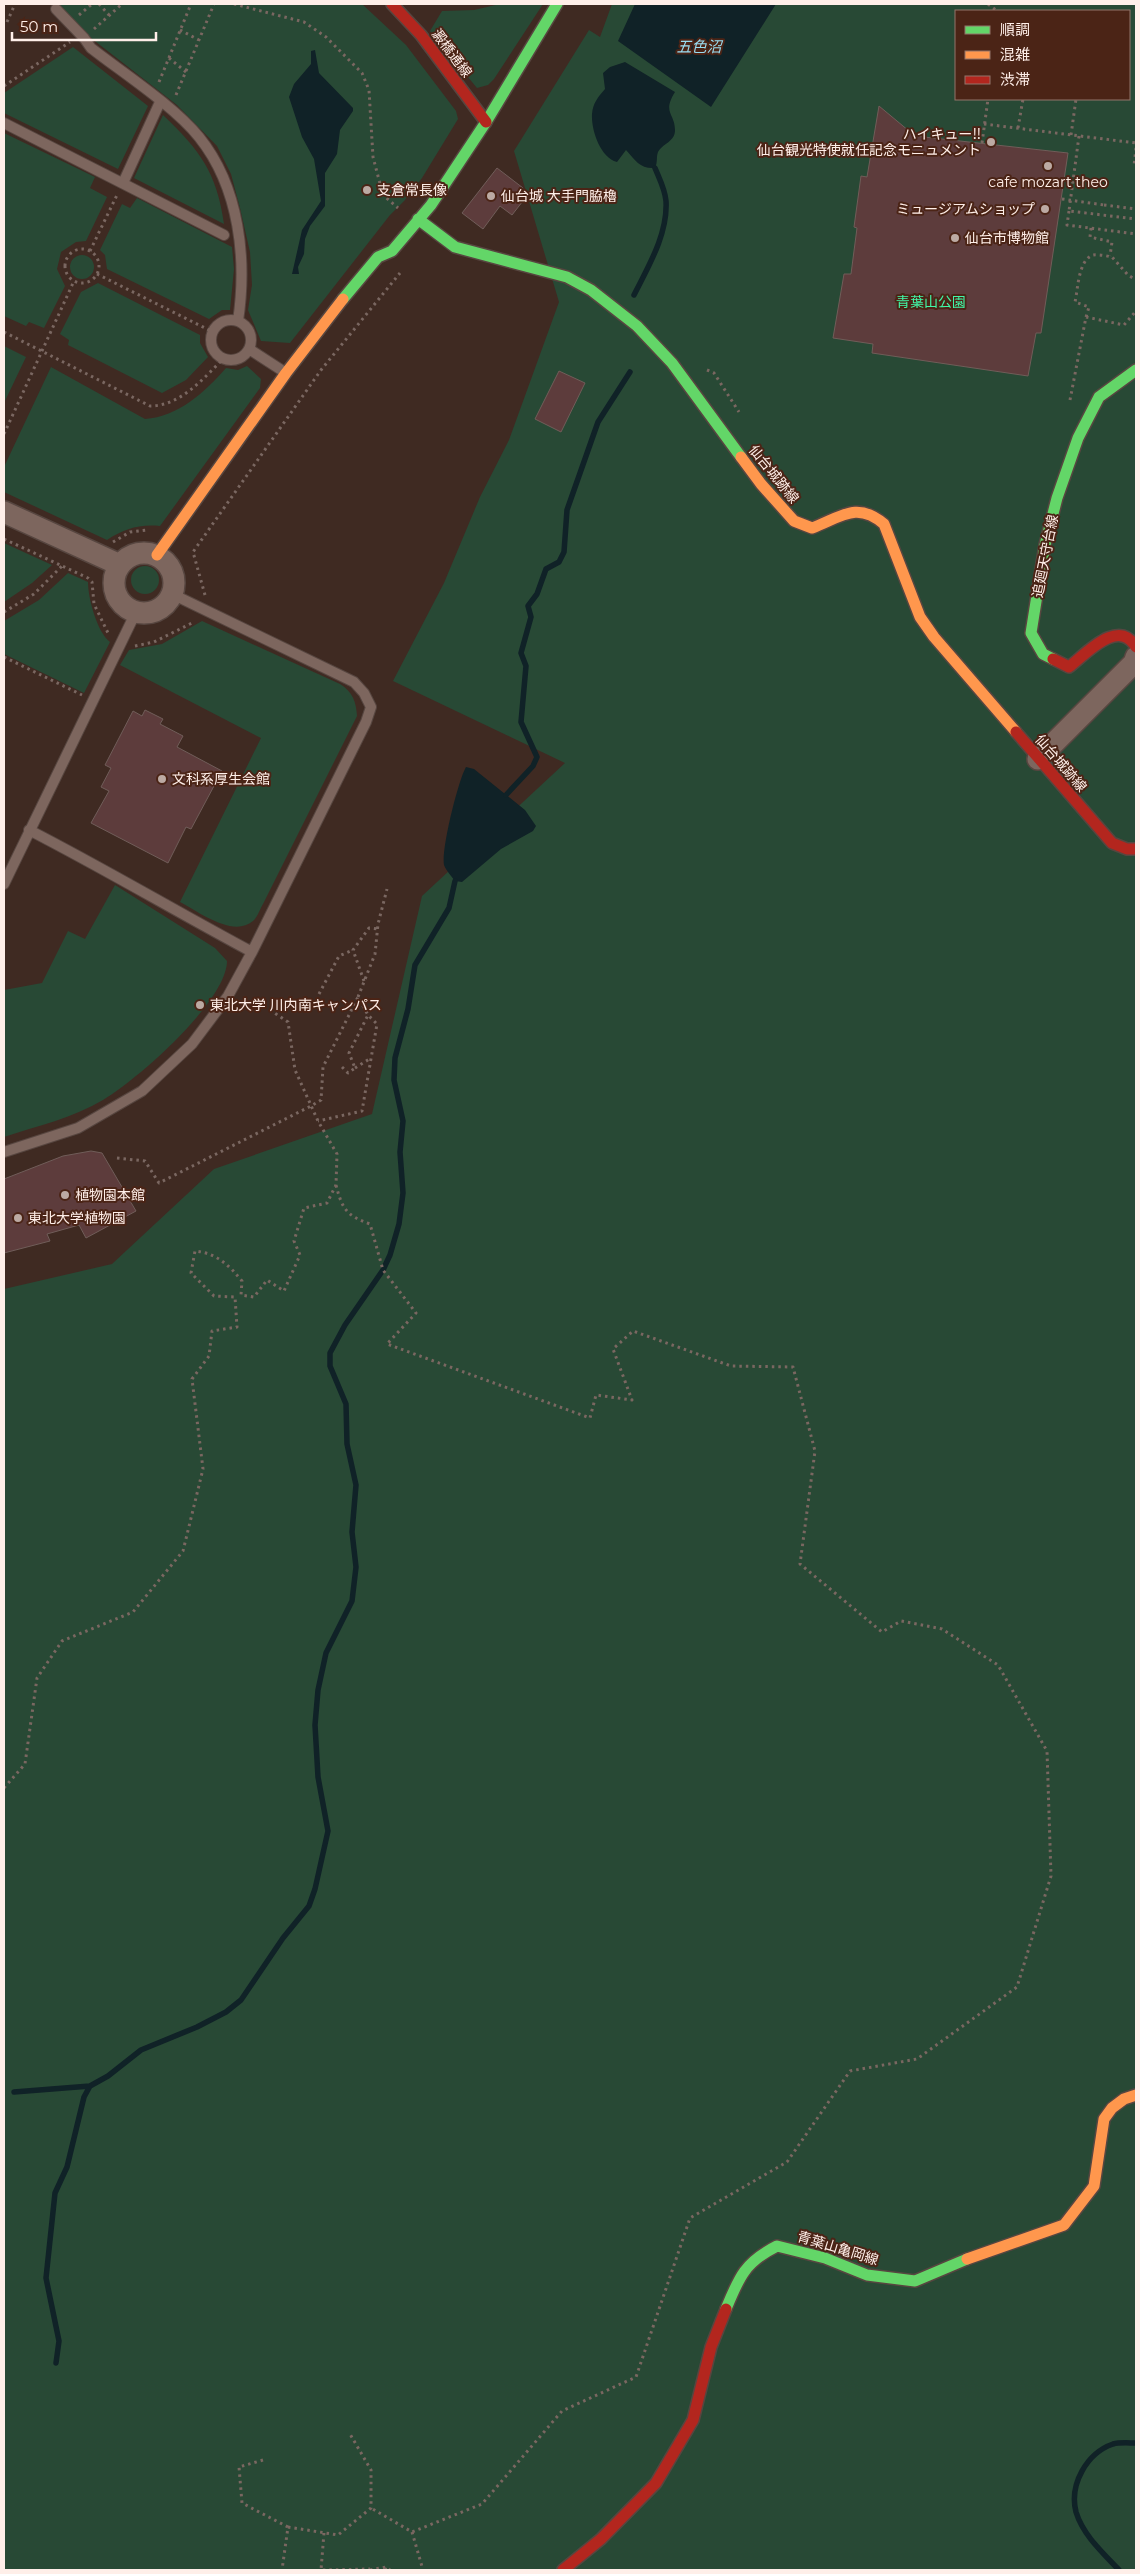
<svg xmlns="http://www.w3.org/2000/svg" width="1140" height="2574" font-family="Montserrat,'Noto Sans JP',sans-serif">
<rect width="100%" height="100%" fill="#3f2a22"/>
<path fill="#284935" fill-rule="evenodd" d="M59,4H362L406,45L456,111L458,119L422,178L405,200L390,215L290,343L261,341L248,310L252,285L250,252L240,208L231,174L217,146L177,105L91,38Z
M500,4H543L494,79L488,85L477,88L430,31L442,11L474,10Z
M612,4H1136V2570H4V1289L112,1264L214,1169L372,1114L422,896L565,763L393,681L444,583L480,497L509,440L559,302L514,151L589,30L600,37ZM956,11H1129V99H956Z
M73,47L148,106L118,169L4,113V93Z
M163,115C200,150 217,173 224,224L134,178Z
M4,133L95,177L90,188L107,197L86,241L76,242L61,252L57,269L65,286L44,328L29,322L26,326L4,316Z
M137,198L232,247L234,269L230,310H222L209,319L107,269L105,255L100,250L122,204L130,208Z
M70 267a12 12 0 1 1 24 0a12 12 0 1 1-24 0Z
M98,283L200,335V343L208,357L186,380L162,393L68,345L69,340L60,334L81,292Z
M4,346L26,357L4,403Z
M247,366L261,379L260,388L160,526C139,524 124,529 107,540L4,492V467L51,367L145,419C178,417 205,392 226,368L238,370Z
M4,543L52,565L32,583L4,602Z
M131 580a14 14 0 1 1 28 0a14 14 0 1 1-28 0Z
M68,573L88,582C88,598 97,632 110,642L84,693L4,654V621L39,600Z
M202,621L340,684C353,692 356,702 357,716L263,904C260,909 257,918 253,921C233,938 199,912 180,902L261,738L120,665L129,650L162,644Z
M115,885L215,948L227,961C227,1001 137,1080 103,1100C73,1118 37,1126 4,1137V990L42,983L68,931L85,939Z"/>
<path fill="#102227" d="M635,4H776L711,107L618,41Z
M315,50L319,73L353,108V111L340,130L337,154L325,173V206L310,226L305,239L304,254L298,267L299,274H292L302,230L321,201L314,159L302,137L289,97L294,84L311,64V51Z
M625,62L675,92C662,113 675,113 675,130C675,142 663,143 658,152C656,157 658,162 655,168C640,169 636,161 626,150L617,162C600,158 591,129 592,114C593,103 598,97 605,89L603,73L610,67Z
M466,767L474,769L525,810L536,826L533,831L501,849L462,882L455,881C451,876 446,870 444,865C441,850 458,781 466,767Z"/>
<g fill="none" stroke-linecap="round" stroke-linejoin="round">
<path stroke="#102227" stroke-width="5.5" d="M634,295C648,267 668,234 666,201C665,189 659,178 655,168
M506,795L533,766L537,757L521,722L526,666L521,653L531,617L528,606L537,594L546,569L559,562L564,552L567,510L598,422L630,372
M14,2092L90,2086
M56,2363L59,2341L46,2278L55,2193L67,2167L84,2097L90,2086L108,2076L141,2050L197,2027L226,2012L241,2000L283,1938L309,1906L315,1889L328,1831L318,1777L315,1725L318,1690L326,1653L352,1601L356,1567L352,1532L356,1485L347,1444L346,1404L330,1366V1353L345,1325L383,1270L390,1255L399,1224L403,1193L400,1152L403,1121L394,1080L395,1058L408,1009L415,965L449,908L455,881
M1119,2570C1103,2553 1083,2535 1076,2512C1069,2484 1087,2453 1113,2444C1120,2442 1129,2443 1136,2443"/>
</g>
<path fill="#5d3c3c" stroke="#705d59" d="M879,106L915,136L1068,153L1041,333H1036L1028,376L872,353L873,344L833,338L844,274H851L857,228L854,227L861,176L867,177Z
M497,168L523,188L520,192L526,197L512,215L500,206L483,229L462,213Z
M559,371L585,383L561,432L535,419Z
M145,710L163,719L160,724L183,736L177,747L222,771L191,829L186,827L168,863L91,823L109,791L101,787L111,768L105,765L133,711L142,716Z
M91,1151L102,1153L136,1211L86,1238L79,1225L47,1234L50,1241L4,1253V1179L63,1156Z"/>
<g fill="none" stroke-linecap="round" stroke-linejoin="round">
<g stroke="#574640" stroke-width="12">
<path id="lane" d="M56,9L84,38L91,48C123,73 174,106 199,137C240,188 247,260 238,321
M4,123L224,235
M123,183L160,102
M211 340a20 20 0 1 1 40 0a20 20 0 1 1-40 0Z
M249,349L286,373
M29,830C105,869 177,912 252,952
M4,884L136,612
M4,1152L78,1128L142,1091L192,1044L228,996L252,952L366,722L371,707L364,693L354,682L172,594"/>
</g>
<g stroke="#574640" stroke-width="24">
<path id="street" d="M4,512L120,565
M114 583a30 30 0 1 1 60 0a30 30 0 1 1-60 0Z
M1038,759L1134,663L1136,657"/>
</g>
<g stroke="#574640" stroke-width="14">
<path id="fast" d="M418,219L455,247L567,277L591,290L637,326L672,363L741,457
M343,299L378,257L392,251L431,205L486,122L557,4
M1053,659L1043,654L1031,633L1045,545L1057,498L1078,438L1099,397L1136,370
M726,2309C739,2277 745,2262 777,2246L825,2258L867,2275L915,2281L967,2259"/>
</g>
<g stroke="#574640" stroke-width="14">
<path id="slow" d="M741,457L761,484L794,521L812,528C841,517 857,501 884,524L920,617L934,637L1016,732
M157,555L286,373L343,299
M967,2259L1064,2225L1094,2186L1104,2119L1112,2108L1124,2099L1136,2095"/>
</g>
<g stroke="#574640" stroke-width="14">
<path id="jam" d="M392,4L421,35L486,122
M1053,659L1069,667C1086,654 1118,617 1136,647
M1016,732L1112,843L1127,849H1136
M563,2570L601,2539L656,2483L693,2420L711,2347L726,2309"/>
</g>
<path stroke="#7a6761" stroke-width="3" stroke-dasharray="2.5 4" stroke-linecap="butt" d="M99,4L109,15
M234,4L304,22L326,37L362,73L369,90L373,157L383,195L398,208
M988,4L997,11
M79,15L92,4
M7,22L15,4
M94,29L122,4
M180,30L199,40
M169,58L186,72
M159,82L191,4
M4,86L70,42
M176,95L214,4
M984,124L1136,143
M1018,128L1023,99
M1071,135L1076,99
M1079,136L1069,211L1136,219
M982,143L988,99
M1136,148L1134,166H1136
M1104,205L1136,209
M1069,211L1067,225L1136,234
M1091,228L1090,237L1112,242L1110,256
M65 266a17 17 0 1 1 34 0a17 17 0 1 1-34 0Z
M90,251L117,195
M97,274L213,332
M1086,317L1089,307L1075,302C1078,290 1078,260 1093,255C1098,254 1107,256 1112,257L1128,275L1136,280
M4,332L150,406C180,406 203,379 223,359
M707,370L714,373L739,412
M1070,400L1086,317L1124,325L1136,311
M4,434L74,281
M4,539L88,578L92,582L94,604L109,635
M113,542L130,532L147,530
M205,595L193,552L321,370L400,273
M4,612L34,594L62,566
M135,646L154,642L194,622
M4,657L82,695
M364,981L353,950L369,928L378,929
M319,994L339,956L353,950
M358,997L375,954L378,924L387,889
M342,1067L348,1073L355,1068L349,1053L368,1015
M355,1068L371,1058
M117,1158L145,1161L159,1183L311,1106L321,1100L323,1067L358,997L368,1015L377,1024L362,1111L318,1121
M336,1185C342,1209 347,1216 370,1224L383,1270L416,1313L387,1344L590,1418L596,1395L632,1400L613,1349L633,1331L731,1366L793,1367L815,1451L800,1564L882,1632L901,1621L942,1629L998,1665L1047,1751L1051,1876L1017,1987L917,2059L850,2071L787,2162L690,2218L636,2377L562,2411L482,2504L412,2532L371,2508
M4,1788L25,1764L37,1678L62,1641L133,1612L183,1551L203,1469L192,1379L209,1356L212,1331L237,1327L235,1297L214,1296L191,1273L195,1251C216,1253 229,1265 242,1281L241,1295L254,1297L267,1280L284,1291L300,1255L294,1241L304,1208L327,1203L336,1185L337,1154L318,1121L295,1070L288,1022L273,1012
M263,2460L239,2467L242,2503L288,2527L282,2570
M288,2527L338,2535L371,2508V2470L350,2434
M412,2532L423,2570
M324,2533L321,2570L370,2569
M370,2570L386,2567
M385,2570L386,2567L390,2570"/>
<use href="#lane" stroke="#7d665e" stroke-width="10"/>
<use href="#street" stroke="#7d665e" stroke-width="21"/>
<use href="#fast" stroke="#63d668" stroke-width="11"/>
<use href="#slow" stroke="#ff974d" stroke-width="11"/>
<use href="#jam" stroke="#b3261e" stroke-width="11"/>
<path stroke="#7a6761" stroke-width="3" stroke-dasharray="2.5 4" stroke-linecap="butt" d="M1062,199L1104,205"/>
</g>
<g fill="#bcaaa3" stroke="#4b2416" stroke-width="2">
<circle cx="991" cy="142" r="5"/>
<circle cx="1048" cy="166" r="5"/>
<circle cx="367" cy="190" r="5"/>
<circle cx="491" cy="196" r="5"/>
<circle cx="1045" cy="209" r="5"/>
<circle cx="955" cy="238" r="5"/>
<circle cx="162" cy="779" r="5"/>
<circle cx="200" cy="1005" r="5"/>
<circle cx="65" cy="1195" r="5"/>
<circle cx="18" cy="1218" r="5"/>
</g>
<g text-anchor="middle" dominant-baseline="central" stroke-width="4" stroke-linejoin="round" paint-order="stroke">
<g font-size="14" fill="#ffefe9" stroke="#4b2416">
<text transform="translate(452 53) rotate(53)">澱橋通線</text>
<text transform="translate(774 474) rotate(51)">仙台城跡線</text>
<text transform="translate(1045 556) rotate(-79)">追廻天守台線</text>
<text transform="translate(1061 763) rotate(49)">仙台城跡線</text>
<text transform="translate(838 2248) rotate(17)">青葉山亀岡線</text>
</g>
<g font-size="14" fill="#ffefe9" stroke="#4b2416" text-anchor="start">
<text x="981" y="134" text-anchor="end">ハイキュー‼<tspan x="981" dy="16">仙台観光特使就任記念モニュメント</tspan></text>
<text x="1048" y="182" text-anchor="middle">cafe mozart theo</text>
<text x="377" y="190">支倉常長像</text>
<text x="501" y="196">仙台城 大手門脇櫓</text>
<text x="1035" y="209" text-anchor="end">ミュージアムショップ</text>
<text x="965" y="238">仙台市博物館</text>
<text x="172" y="779">文科系厚生会館</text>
<text x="210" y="1005">東北大学 川内南キャンパス</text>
<text x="75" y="1195">植物園本館</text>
<text x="28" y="1218">東北大学植物園</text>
</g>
<g font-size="14" fill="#41f8a8" stroke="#4b2416">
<text x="931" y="302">青葉山公園</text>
</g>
<g font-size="15" font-style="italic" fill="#99dcf1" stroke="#4b2416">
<text x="699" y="46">五色沼</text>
</g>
</g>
<rect width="1140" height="2574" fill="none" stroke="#ffefe9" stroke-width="10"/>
<rect x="955" y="10" width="175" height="90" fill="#4b2416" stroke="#93756a"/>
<rect x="965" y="26" width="25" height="8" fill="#63d668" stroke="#93756a"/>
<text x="1000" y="35" font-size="15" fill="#ffefe9">順調</text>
<rect x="965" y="51" width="25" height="8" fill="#ff974d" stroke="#93756a"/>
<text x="1000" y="60" font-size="15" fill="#ffefe9">混雑</text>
<rect x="965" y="76" width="25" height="8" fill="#b3261e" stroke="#93756a"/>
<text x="1000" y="85" font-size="15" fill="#ffefe9">渋滞</text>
<path d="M12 32v8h144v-8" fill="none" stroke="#ffefe9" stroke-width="2.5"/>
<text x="20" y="32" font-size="15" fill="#ffefe9" stroke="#4b2416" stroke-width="4" paint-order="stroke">50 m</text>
</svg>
